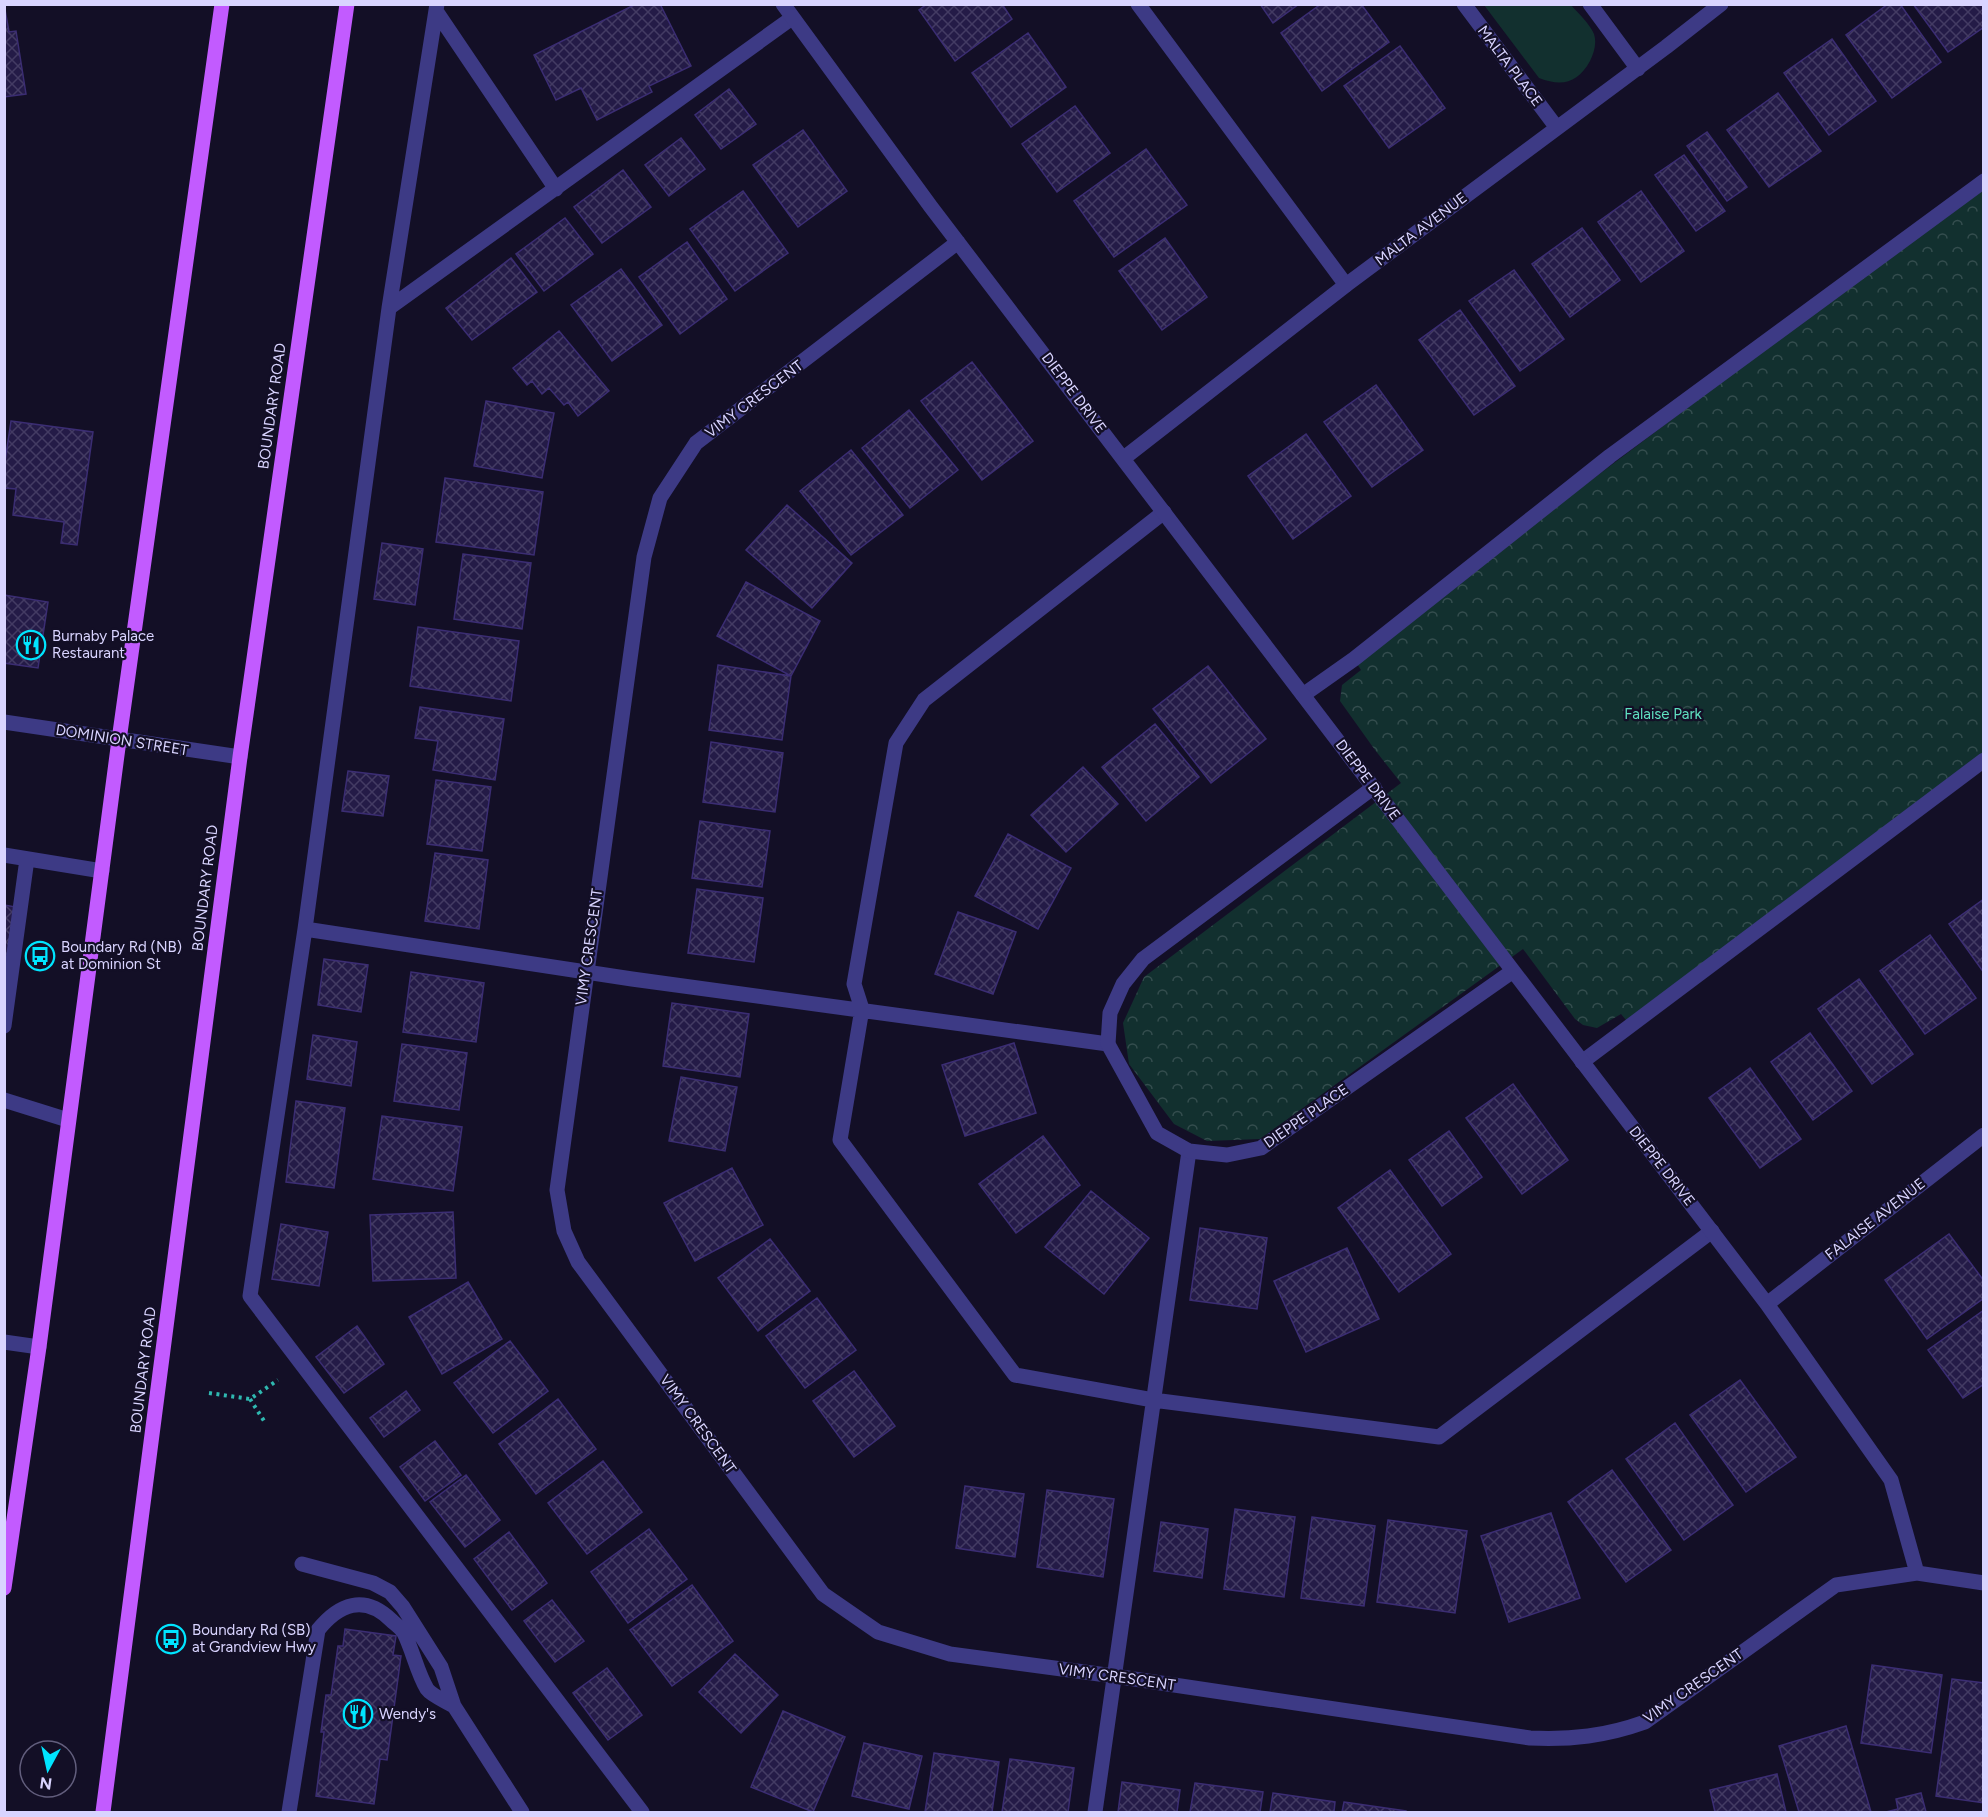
<svg xmlns="http://www.w3.org/2000/svg" width="1988" height="1817" font-family="Figtree,sans-serif">
<defs>
<pattern id="park-crowns" width="20" height="18" patternUnits="userSpaceOnUse" patternTransform="scale(1.5)"><rect width="20" height="18" fill="#12302f"/><path d="M2 6a3 3 0 1 1 6 0M12 15a3 3 0 1 1 6 0" fill="none" stroke="#344d4e"/></pattern>
<pattern id="building-cross-hatch" width="8" height="8" patternUnits="userSpaceOnUse" patternTransform="scale(1.5)"><rect width="8" height="8" fill="#241b47"/><path d="M0 0l8 8M0 8l8-8" fill="none" stroke="#433b63"/></pattern>
</defs>
<rect width="100%" height="100%" fill="#130f26"/>
<path fill="#12302f" d="M1484,5H1571C1578,13 1590,24 1594,34C1597,43 1594,53 1590,61C1578,83 1562,87 1539,78Z"/>
<path fill="url(#park-crowns)" d="M1983,185V760L1631,1026L1621,1014L1597,1028L1583,1025L1575,1019L1523,949L1260,1139L1207,1141L1174,1124L1129,1064L1123,1023L1144,977L1401,783L1375,750L1340,701L1342,685L1361,670L1354,659Z"/>
<path fill="url(#building-cross-hatch)" stroke="#3b2d73" stroke-width="1.5" d="M4,4L9,32L16,31L26,94L4,97Z
M636,4H660L691,66L649,86L652,92L597,120L581,88L556,100L534,55Z
M927,4H1002L1012,19L955,61L919,10Z
M1260,4H1299L1273,23Z
M1321,4H1361L1389,42L1322,91L1281,33Z
M1888,4H1900L1941,62L1892,98L1846,35Z
M1913,4H1984V27L1948,52Z
M1028,33L1066,87L1011,127L972,73Z
M1832,39L1876,101L1829,135L1784,73Z
M1400,46L1445,108L1389,148L1344,86Z
M729,89L756,124L721,149L695,115Z
M1778,93L1821,151L1769,187L1727,130Z
M1075,106L1110,153L1057,192L1022,144Z
M803,130L847,191L798,227L753,165Z
M1707,132L1747,187L1727,201L1687,146Z
M681,138L705,169L669,196L645,165Z
M1146,149L1187,205L1114,257L1074,201Z
M1684,155L1725,211L1696,231L1655,175Z
M623,170L651,207L602,243L574,207Z
M743,191L788,253L735,291L690,229Z
M1641,191L1684,251L1641,282L1598,222Z
M565,218L593,254L544,291L516,254Z
M1582,228L1620,280L1570,317L1532,264Z
M1165,238L1207,297L1162,330L1119,271Z
M687,242L727,299L680,334L639,277Z
M511,258L537,292L472,340L446,308Z
M621,269L662,325L612,361L571,305Z
M1514,270L1564,339L1520,371L1469,301Z
M1460,310L1515,386L1474,415L1419,340Z
M559,331L609,391L578,416L568,402L564,405L549,388L542,394L532,381L527,385L513,368Z
M972,362L1033,441L982,480L921,401Z
M1376,385L1423,450L1372,487L1324,422Z
M486,401L554,413L542,478L474,466Z
M909,410L958,470L910,508L862,448Z
M11,421L93,432L77,545L61,543L64,522L13,515L16,489L4,488V468Z
M1306,434L1351,496L1293,539L1248,476Z
M851,450L903,515L851,555L800,491Z
M445,478L543,492L534,555L436,542Z
M787,505L852,563L812,608L746,550Z
M382,543L423,549L415,605L374,599Z
M463,554L531,563L522,629L454,619Z
M746,582L820,621L791,676L717,636Z
M4,595L48,602L38,668L4,663Z
M418,627L519,641L511,701L410,686Z
M718,665L791,676L782,740L709,730Z
M1208,666L1266,739L1211,783L1153,709Z
M420,707L504,719L495,780L433,770L438,741L415,738Z
M1155,724L1199,777L1146,821L1102,767Z
M711,742L783,753L775,812L703,802Z
M1083,767L1118,804L1066,852L1031,815Z
M348,771L389,776L383,816L342,811Z
M436,780L491,787L482,851L427,844Z
M700,821L770,831L762,887L692,878Z
M1008,834L1071,868L1038,929L975,896Z
M435,853L488,860L479,929L425,921Z
M697,889L763,898L754,962L688,953Z
M1984,899V973L1949,924Z
M4,905L16,907L4,987Z
M958,912L1016,932L993,994L935,974Z
M1930,935L1976,998L1925,1034L1880,971Z
M324,959L368,965L361,1012L318,1005Z
M411,972L484,983L476,1042L403,1032Z
M1859,979L1913,1054L1872,1084L1818,1009Z
M672,1003L749,1014L740,1077L663,1066Z
M1810,1033L1852,1091L1813,1120L1771,1062Z
M313,1035L357,1042L351,1086L307,1079Z
M1014,1043L1036,1113L965,1136L942,1065Z
M402,1044L467,1053L459,1110L394,1101Z
M1750,1068L1801,1139L1760,1168L1709,1098Z
M681,1077L737,1087L725,1151L669,1141Z
M1513,1084L1568,1160L1522,1194L1466,1118Z
M296,1101L345,1108L334,1188L286,1182Z
M382,1116L462,1127L453,1191L373,1179Z
M1449,1131L1482,1177L1442,1206L1409,1160Z
M1043,1136L1080,1185L1016,1233L979,1184Z
M732,1168L763,1225L695,1261L664,1203Z
M1390,1170L1451,1254L1399,1292L1338,1208Z
M1091,1191L1149,1238L1104,1294L1045,1247Z
M453,1212L456,1278L373,1281L370,1215Z
M281,1224L328,1232L319,1286L272,1279Z
M1200,1228L1267,1238L1257,1309L1190,1300Z
M1949,1234L1984,1281V1298L1927,1339L1885,1280Z
M770,1239L810,1291L758,1331L718,1278Z
M1347,1248L1379,1319L1306,1352L1274,1281Z
M468,1282L502,1339L442,1374L409,1317Z
M817,1298L856,1350L805,1388L766,1336Z
M1984,1310V1384L1963,1398L1928,1350Z
M357,1326L384,1364L344,1393L316,1357Z
M510,1341L548,1391L493,1433L454,1383Z
M854,1371L895,1426L854,1457L813,1401Z
M1740,1380L1796,1457L1746,1492L1690,1415Z
M406,1391L420,1410L384,1437L370,1418Z
M558,1399L596,1449L536,1494L499,1444Z
M1675,1423L1733,1505L1684,1540L1626,1459Z
M435,1441L461,1475L425,1501L400,1467Z
M603,1461L642,1512L587,1554L548,1503Z
M1612,1470L1671,1550L1626,1582L1568,1502Z
M466,1475L500,1520L465,1547L430,1502Z
M965,1486L1024,1494L1015,1557L956,1548Z
M1047,1490L1114,1499L1103,1577L1037,1567Z
M1235,1509L1295,1517L1284,1597L1224,1589Z
M1551,1513L1580,1598L1509,1622L1481,1536Z
M1312,1517L1375,1526L1364,1606L1301,1598Z
M1388,1520L1467,1531L1455,1613L1377,1602Z
M1161,1522L1208,1529L1202,1578L1154,1571Z
M649,1529L687,1579L628,1623L591,1572Z
M509,1532L547,1583L512,1610L474,1559Z
M692,1585L733,1641L672,1686L630,1630Z
M552,1600L584,1641L555,1662L524,1621Z
M345,1629L396,1636L393,1655L401,1656L387,1760L380,1759L374,1804L316,1796L324,1732H321L326,1695H331L338,1646H343Z
M735,1654L778,1695L741,1733L699,1692Z
M1872,1665L1942,1675L1931,1753L1861,1743Z
M607,1668L642,1715L608,1740L573,1693Z
M1952,1679L1984,1683V1803L1936,1796Z
M783,1711L845,1737L813,1812L751,1787Z
M1846,1726L1871,1812H1799L1779,1746Z
M864,1743L922,1756L909,1809L852,1796Z
M934,1753L999,1762L992,1812H925Z
M1010,1759L1074,1768L1068,1812H1002Z
M1777,1774L1786,1812H1715L1710,1790Z
M1122,1782L1180,1790L1177,1812H1118Z
M1195,1783L1263,1792L1260,1812H1190Z
M1273,1793L1335,1802L1334,1812H1270Z
M1921,1793L1926,1812H1886L1898,1809L1896,1799Z
M1344,1802L1406,1811V1812H1342Z"/>
<g fill="none" stroke-linecap="round" stroke-linejoin="round">
<path stroke="#2fb8b0" stroke-width="4" stroke-dasharray="3 4.5" stroke-linecap="butt" d="M209,1393L250,1399L278,1380
M250,1399L266,1424"/>
<path stroke="#3d3a85" stroke-width="15" d="M437,4L389,308L305,929L250,1296L642,1812
M1138,4L1346,285
M436,11L556,189
M389,308L792,18
M1164,512L924,700L896,743L854,984L862,1009L840,1140L1015,1375L1153,1400L1439,1437L1712,1231
M1303,695L1354,659L1610,456L1984,181
M4,855L102,871
M305,929L632,979L1108,1044
M4,1026L27,859
M1582,1062L1984,760
M4,1100L68,1120
M302,1564L373,1583L390,1592L403,1607L441,1667L454,1706L522,1812
M289,1812L318,1630C339,1604 364,1594 391,1620C395,1624 401,1628 404,1633C413,1651 417,1672 427,1689C432,1696 446,1701 454,1706
M1095,1812L1189,1151"/>
<path stroke="#3d3a85" stroke-width="15" d="M783,4L931,207L1767,1304L1891,1480L1917,1573
M1464,4L1557,128
M1590,4L1638,69
M958,242L696,443L660,498L644,557L557,1190L564,1231L578,1262L823,1594L878,1632L950,1654L1114,1676L1530,1738C1571,1740 1606,1736 1645,1722L1836,1585L1917,1573L1984,1583
M1124,458L1346,285L1666,47L1721,4
M4,722L240,757
M1374,787L1143,959L1123,984L1110,1013L1108,1044L1157,1133L1189,1151L1227,1155L1261,1148L1513,971
M1767,1304L1984,1135
M4,1342L39,1347"/>
<path stroke="#c25bff" stroke-width="15" d="M4,1588L39,1347L119,740L222,4
M103,1812L240,757L347,4"/>
</g>
<defs>
<g id="restaurant-ring" transform="scale(1.5)"><circle r="9.5" fill="#130f26" stroke="#00e5ff" stroke-width="1.5"/><path d="M-5-6h1v4h1v-4h1v4h1v-4h1v5L-1.5 .5V6h-2V.5L-5-1ZM5-6V6H3V1.5H1.5Q1.5-4 5-6Z" fill="#00e5ff"/></g>
<g id="bus-ring" transform="scale(1.5)"><circle r="9.5" fill="#130f26" stroke="#00e5ff" stroke-width="1.5"/><path d="M-5-6H5V4H4V6H2V4H-2V6H-4V4H-5ZM-3.5-4V0h7V-4ZM-3.5 1.2v1.5H-2V1.2ZM2 1.2v1.5H3.5V1.2Z" fill="#00e5ff"/></g>
</defs>
<g fill-rule="evenodd">
<use href="#restaurant-ring" x="31" y="645"/>
<use href="#bus-ring" x="40" y="956"/>
<use href="#bus-ring" x="171" y="1639"/>
<use href="#restaurant-ring" x="358" y="1714"/>
</g>
<g text-anchor="middle" dominant-baseline="central" stroke-width="4.5" stroke-linejoin="round" paint-order="stroke">
<g font-size="15" fill="#d9d4ff" stroke="#130f26">
<text transform="translate(1510 66) rotate(53)">MALTA PLACE</text>
<text transform="translate(1421 229) rotate(-37)">MALTA AVENUE</text>
<text transform="translate(1074 393) rotate(53)">DIEPPE DRIVE</text>
<text transform="translate(754 399) rotate(-37)">VIMY CRESCENT</text>
<text transform="translate(272 406) rotate(-82)">BOUNDARY ROAD</text>
<text transform="translate(122 740) rotate(9)">DOMINION STREET</text>
<text transform="translate(1368 780) rotate(53)">DIEPPE DRIVE</text>
<text transform="translate(205 888) rotate(-83)">BOUNDARY ROAD</text>
<text transform="translate(589 947) rotate(-82)">VIMY CRESCENT</text>
<text transform="translate(1306 1116) rotate(-35)">DIEPPE PLACE</text>
<text transform="translate(1662 1166) rotate(52)">DIEPPE DRIVE</text>
<text transform="translate(1875 1219) rotate(-38)">FALAISE AVENUE</text>
<text transform="translate(143 1370) rotate(-83)">BOUNDARY ROAD</text>
<text transform="translate(698 1424) rotate(54)">VIMY CRESCENT</text>
<text transform="translate(1117 1677) rotate(8)">VIMY CRESCENT</text>
<text transform="translate(1693 1686) rotate(-35)">VIMY CRESCENT</text>
</g>
<g font-size="15" fill="#d9d4ff" stroke="#130f26" text-anchor="start">
<text x="52" y="636">Burnaby Palace<tspan x="52" dy="17">Restaurant</tspan></text>
<text x="61" y="947">Boundary Rd (NB)<tspan x="61" dy="17">at Dominion St</tspan></text>
<text x="192" y="1630">Boundary Rd (SB)<tspan x="192" dy="17">at Grandview Hwy</tspan></text>
<text x="379" y="1714">Wendy's</text>
</g>
<g font-size="15" fill="#5fe0c0" stroke="#130f26">
<text x="1663" y="714">Falaise Park</text>
</g>
</g>
<rect width="1988" height="1817" fill="none" stroke="#d9d4ff" stroke-width="12"/>
<g transform="translate(48 1769) rotate(188)"><circle r="28" fill="#130f26" stroke="#625e7d" stroke-width="1.5"/>
<path d="M0-4.5L10 22L0 15L-10 22Z" fill="#00e5ff"/>
<text y="-9" font-size="16" font-weight="bold" text-anchor="middle" fill="#d9d4ff">N</text>
</g>
</svg>
